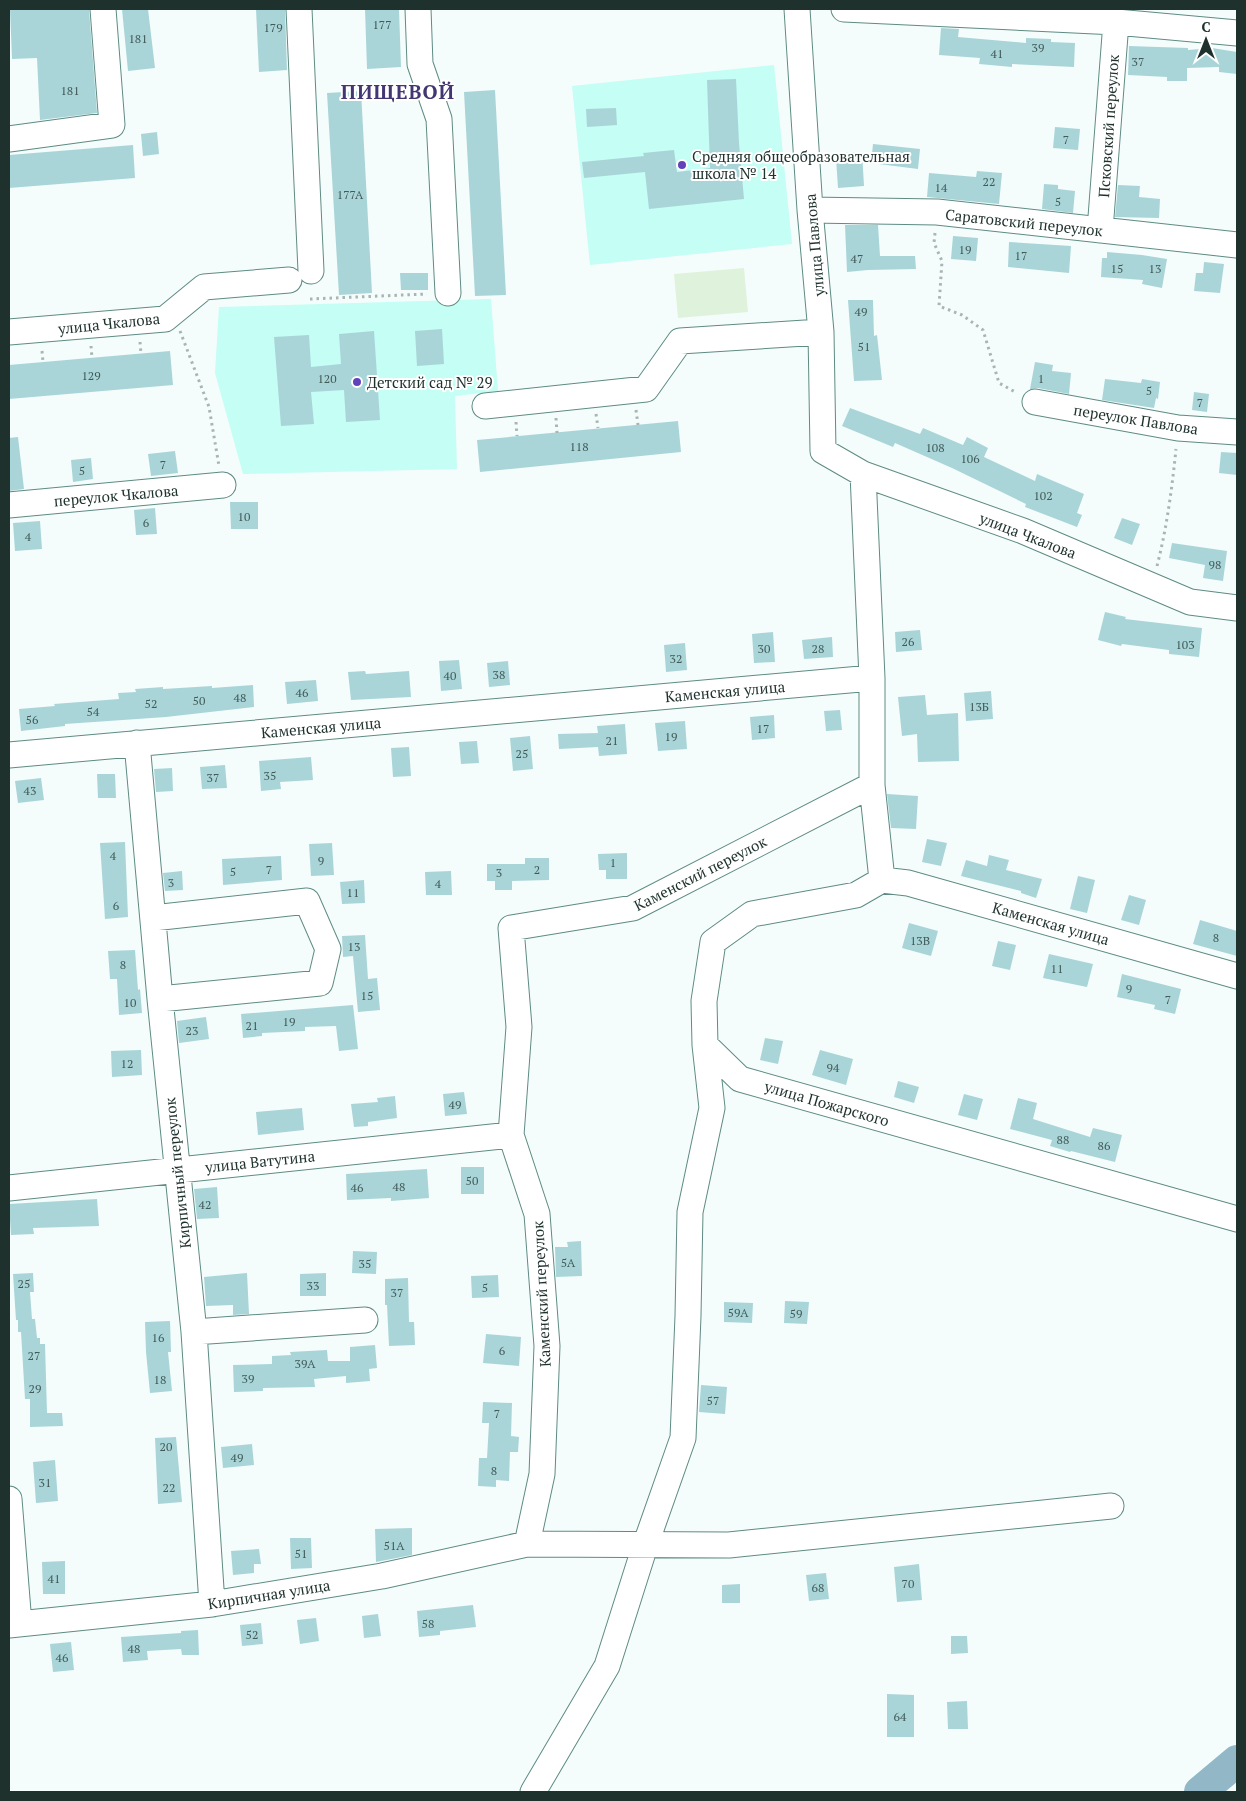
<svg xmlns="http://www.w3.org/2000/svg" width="1246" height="1801" font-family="'PT Serif',serif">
<rect width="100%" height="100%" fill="#f4fdfb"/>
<path fill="#c4fef4" d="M774,65L792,244L590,265L572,86Z
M491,299L498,391L455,396L457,469L243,474L215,373L219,307Z"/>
<path fill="#dff2db" d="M744,268L748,312L678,318L674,274Z"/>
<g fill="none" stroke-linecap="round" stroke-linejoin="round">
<path stroke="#92b7c7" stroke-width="32" d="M1200,1792L1237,1761"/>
</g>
<path fill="#a9d5d9" d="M10,9H89L97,113L40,120L37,58L12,59Z
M122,9H148L155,68L128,71Z
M256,9H285L287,70L259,72Z
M365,9H399L401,67L367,69Z
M941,28L959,29L958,37L1026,43V38L1051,39V42L1075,43L1074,67L1012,64V67L979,64L980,58L939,55Z
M1129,46L1188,48V50L1212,48L1237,52V74L1219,72V67L1187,68V81H1167V77L1128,75Z
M736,79L739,143L744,199L649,209L645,172L584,178L582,162L644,156L643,153L674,150L677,172L710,168L707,80Z
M495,90L506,295L475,296L464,92Z
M361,91L372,293L339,295L327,93Z
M616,108L617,125L587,127L586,109Z
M1055,127L1080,129L1078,150L1053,148Z
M157,132L159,154L143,156L141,134Z
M873,144L920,149L918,169L871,163Z
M133,145L135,178L9,188V155Z
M862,152L864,186L838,188L836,158H845L844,153Z
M977,171L1002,173L999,204L927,197L929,173L976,177Z
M1044,184L1058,185V189L1075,191L1073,213L1042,209Z
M1118,185L1140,186L1139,197L1160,199L1159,218L1115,217Z
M845,225H878L880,256H915L916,269L868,270L847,272Z
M953,236L978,238L976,261L951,259Z
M1009,242L1071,246L1069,273L1008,267Z
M1107,252L1142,255L1167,259L1162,288L1142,284L1143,280L1101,277L1102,258H1107Z
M1204,262L1224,264L1220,293L1194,291L1196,273H1203Z
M400,273H428V290H401Z
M848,300H873L874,336L877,335L882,380L854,381Z
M442,329L444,364L417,366L415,331Z
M374,331L380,420L346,422L344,390L311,392L314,424L281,426L274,337L309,335L311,367L341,364L339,334Z
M170,351L173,385L9,399V365Z
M1035,362L1053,365L1052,371L1071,373L1069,394L1038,388L1030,389Z
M1105,379L1141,383L1142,379L1160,382L1158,399L1156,398L1154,408L1102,400Z
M1194,392L1209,394L1207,412L1192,410Z
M850,408L920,434L923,428L963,445L967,437L988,448L984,457L1035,481L1037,474L1084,494L1077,513L1082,515L1077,527L1025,507L1026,504L952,468L895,443L893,447L842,426Z
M678,421L681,452L480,472L477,440Z
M18,437L24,489L9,491V438Z
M175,451L178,473L151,476L148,454Z
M1221,452L1237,453V475L1219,473Z
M91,458L93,479L73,482L71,460Z
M230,502H258V529H231Z
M155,508L157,534L136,535L134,510Z
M1122,518L1140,524L1132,545L1114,538Z
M40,521L42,549L15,551L13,523Z
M1172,543L1227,551L1223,581L1203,578L1205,565L1169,558Z
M1105,612L1126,617L1125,619L1202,628L1199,657L1169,654V650L1122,644L1121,646L1098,640Z
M920,630L922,650L896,652L895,632Z
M773,632L775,662L754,663L752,634Z
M832,637L833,657L804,659L802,640Z
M685,643L687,670L666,672L664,645Z
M459,660L462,689L441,691L439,661Z
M508,661L510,685L489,687L487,663Z
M365,671L366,674L409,671L411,697L351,700L348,672Z
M316,680L318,701L287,704L285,682Z
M253,685L254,707L166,717L65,724V726L21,731L19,709L55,706L54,704L119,699L118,693L136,692L135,689L163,687V689L212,686V688Z
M991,691L993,719L966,721L964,693Z
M925,695L927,715L958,713L959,761L918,762L917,734L902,736L898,697Z
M840,710L842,730L826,731L824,711Z
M774,715L775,738L752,740L750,717Z
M685,721L687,749L658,751L655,723Z
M625,724L627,754L599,756L598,747L559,749L558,734L598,733L597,726Z
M530,736L533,769L513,771L510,738Z
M477,741L479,763L461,764L459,742Z
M409,747L411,776L393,777L391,748Z
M311,757L313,780L280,782L281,789L261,791L259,761Z
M225,765L227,788L202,789L200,767Z
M172,768L173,791L156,792L154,769Z
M97,774H115L116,798H98Z
M41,778L44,800L18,803L15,781Z
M887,794L918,796L916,829L891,828Z
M927,839L947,843L941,866L922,862Z
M125,842L128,917L105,919L100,843Z
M332,843L334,875L311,876L309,844Z
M627,853V879H606V870H599L598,854Z
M989,855L1009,860L1006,870L1042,879L1036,898L1021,893V891L961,876L966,860L987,866Z
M281,856L282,880L223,885L222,859Z
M525,858H549V880L512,881V890H495V881H487V864H525Z
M182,871L183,890L165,891L163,873Z
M451,871L452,895H426L425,872Z
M1078,876L1095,880L1087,913L1070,909Z
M364,880L365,903L342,904L340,882Z
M1129,895L1146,900L1139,925L1121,920Z
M1200,920L1237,931V956L1193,944Z
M909,923L938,931L931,956L902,948Z
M365,935L368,979L377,978L380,1010L358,1012L353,956L343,957L342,936Z
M998,941L1016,945L1010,970L992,966Z
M135,950L138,990L140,989L142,1013L119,1015L117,979H110L108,951Z
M1049,954L1093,964L1087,987L1043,978Z
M1122,974L1181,989L1175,1014L1154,1009L1155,1005L1117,997Z
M353,1005L358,1049L339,1051L336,1026L305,1027V1031L262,1033V1036L243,1038L241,1014Z
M206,1017L209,1039L179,1043L177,1021Z
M765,1038L783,1041L778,1064L760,1060Z
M141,1050L142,1075L112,1077L111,1051Z
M820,1050L853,1059L846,1085L812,1075Z
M898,1081L919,1087L914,1103L894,1097Z
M464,1092L467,1114L445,1116L443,1094Z
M964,1094L983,1099L977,1120L958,1115Z
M395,1096L397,1118L368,1122V1126L354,1127L351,1104L378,1102L377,1098Z
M1018,1098L1037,1103L1033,1119L1090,1137L1093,1128L1122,1135L1115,1162L1071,1151L1070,1152L1050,1146L1052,1140L1010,1129Z
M302,1108L304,1130L258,1135L256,1112Z
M461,1167H484V1194H461Z
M427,1169L429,1198L391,1201V1198L347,1200L346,1174Z
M217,1187L219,1218L197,1219L194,1189Z
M97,1199L99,1226L33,1228L34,1234L11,1235L9,1204Z
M581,1241L582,1276L556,1277L555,1247H568L567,1242Z
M353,1251L377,1252L376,1274L352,1273Z
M33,1273L34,1292H30L32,1319H35L37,1338H40V1344H45L47,1413H62L63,1426L30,1427V1399H25L21,1332H18V1320H16L13,1274Z
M247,1273L249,1314L233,1315V1305L206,1306L204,1277Z
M326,1273V1296H300V1274Z
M498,1275L499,1297L472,1298L471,1276Z
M408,1278L409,1322H414L415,1345L389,1346L387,1305H385V1279Z
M785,1301L809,1302L807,1324L784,1323Z
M724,1302L753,1303L752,1323L724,1322Z
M170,1321L171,1352H168L172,1391L150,1393L146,1352L145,1322Z
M486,1334L521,1337L519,1366L483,1363Z
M375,1345L377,1368L369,1369L370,1381L346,1383V1376L314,1379L315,1387L263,1388V1391L234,1392L233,1365L272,1364V1356L291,1355L290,1352L327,1350L328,1361H350V1347Z
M701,1385L727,1387L725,1414L699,1412Z
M483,1402L512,1403L511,1436L519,1437L518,1452H510L509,1481L496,1480V1487L478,1486L479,1458H487L489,1423H482Z
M176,1437L182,1502L158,1504L155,1438Z
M252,1444L254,1465L223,1468L221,1447Z
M55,1460L58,1501L36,1503L33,1462Z
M412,1528V1555L376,1562L375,1529Z
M290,1538H311L312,1568L291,1569Z
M259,1549L261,1564H254V1573L233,1575L231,1551Z
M65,1561V1594H43L42,1562Z
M919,1564L922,1600L897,1602L894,1567Z
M826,1573L829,1599L809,1601L806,1575Z
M740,1584V1603H722V1585Z
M473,1605L476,1627L440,1631V1635L419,1637L417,1611Z
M378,1614L381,1636L364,1638L362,1616Z
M316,1618L319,1641L300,1644L297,1620Z
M261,1623L263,1644L242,1646L240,1625Z
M198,1630L199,1655H182L181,1649L147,1651L148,1660L123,1662L121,1637L181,1633V1631Z
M951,1636H967L968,1653L951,1654Z
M71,1642L74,1670L53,1672L50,1644Z
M887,1694L914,1695V1737H887Z
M967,1701L968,1729H948L947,1702Z"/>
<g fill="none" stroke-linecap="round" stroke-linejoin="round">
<g stroke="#5e8b83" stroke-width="27">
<path id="minor" d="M299,9L311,271
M418,9L420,64L439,119L448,293
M797,9L810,210L821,332L823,451L863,474L1023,531L1190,602L1237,608
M844,9L1116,22L1237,33
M9,139L112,125L103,9
M810,210L937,212L1237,245
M1100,230L1116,22
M9,332L165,319L204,287L289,280
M1035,402L1178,428L1237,432
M485,406L646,389L680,341L821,332
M863,474L872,678
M9,505L223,485
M137,743L160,999L194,1332L212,1604
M9,755L872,678V785L882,880L908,883L1237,976
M882,880L856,895L752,914L713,942L704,1001L705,1045L740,1079L1237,1219
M153,918L307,901L328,949L320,983L160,999
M9,1188L511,1135
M194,1332L365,1320
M9,1499L19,1624
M527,1544L542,1474L547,1346L537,1214L511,1135L519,1027L511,928L633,908L872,785
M9,1625L212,1604L382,1576L527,1544L729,1545L1111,1506
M533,1792L607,1666L645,1546L683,1438L688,1316L690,1212L712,1108L705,1045"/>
</g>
<path stroke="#a9b5b2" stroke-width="3" stroke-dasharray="2.5 4" stroke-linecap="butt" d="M935,233L934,243L942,261L939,306L962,315L983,330L999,383L1017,393
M310,299L427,294
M180,331L209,407L219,466
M140,342L141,354
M91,346L92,358
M42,351L43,362
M636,410L638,425
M596,414L598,428
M556,418L557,433
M516,422L517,436
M1157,566C1167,527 1172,488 1176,449"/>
<use href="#minor" stroke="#fff" stroke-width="25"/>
</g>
<g fill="#6142ba" stroke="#fff" stroke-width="2">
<circle cx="682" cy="165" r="5"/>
<circle cx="357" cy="382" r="5"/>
</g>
<g text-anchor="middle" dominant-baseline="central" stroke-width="4" stroke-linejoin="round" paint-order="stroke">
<g font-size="12" fill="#415a58">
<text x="382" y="24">177</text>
<text x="273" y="27">179</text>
<text x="138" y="38">181</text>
<text x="1038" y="47">39</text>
<text x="997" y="53">41</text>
<text x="1138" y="61">37</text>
<text x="70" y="90">181</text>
<text x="1066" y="139">7</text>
<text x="989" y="181">22</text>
<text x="941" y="187">14</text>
<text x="350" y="194">177А</text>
<text x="1058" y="201">5</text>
<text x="965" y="249">19</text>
<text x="1021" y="255">17</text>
<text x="857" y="258">47</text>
<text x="1117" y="268">15</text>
<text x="1155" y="268">13</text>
<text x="861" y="311">49</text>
<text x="864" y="346">51</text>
<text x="91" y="375">129</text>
<text x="327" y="378">120</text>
<text x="1041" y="378">1</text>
<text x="1149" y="390">5</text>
<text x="1200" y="402">7</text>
<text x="579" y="446">118</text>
<text x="935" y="447">108</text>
<text x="970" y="458">106</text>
<text x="163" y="464">7</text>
<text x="82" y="470">5</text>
<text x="1043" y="495">102</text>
<text x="244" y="516">10</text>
<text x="146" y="522">6</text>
<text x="28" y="536">4</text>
<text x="1215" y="564">98</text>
<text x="908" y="641">26</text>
<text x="1185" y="644">103</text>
<text x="764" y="648">30</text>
<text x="818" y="648">28</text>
<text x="676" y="658">32</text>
<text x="499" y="674">38</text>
<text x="450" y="675">40</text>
<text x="302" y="692">46</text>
<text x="240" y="697">48</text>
<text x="199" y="700">50</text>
<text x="151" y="703">52</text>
<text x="979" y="706">13Б</text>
<text x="93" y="711">54</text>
<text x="32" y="719">56</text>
<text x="763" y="728">17</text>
<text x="671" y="736">19</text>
<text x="612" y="740">21</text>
<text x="522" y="753">25</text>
<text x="270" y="775">35</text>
<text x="213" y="777">37</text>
<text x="30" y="790">43</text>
<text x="113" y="855">4</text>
<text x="321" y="860">9</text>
<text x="613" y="862">1</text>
<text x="269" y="869">7</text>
<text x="537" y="869">2</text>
<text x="233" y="871">5</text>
<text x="499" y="872">3</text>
<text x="171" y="882">3</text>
<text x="438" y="883">4</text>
<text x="353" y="892">11</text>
<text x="116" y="905">6</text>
<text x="1216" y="937">8</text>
<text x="920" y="940">13В</text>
<text x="354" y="946">13</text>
<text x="123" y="964">8</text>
<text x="1057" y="968">11</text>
<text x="1129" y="988">9</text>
<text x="367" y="995">15</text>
<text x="1168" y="999">7</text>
<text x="130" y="1002">10</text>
<text x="289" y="1021">19</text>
<text x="252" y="1025">21</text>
<text x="192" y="1030">23</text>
<text x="127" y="1063">12</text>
<text x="833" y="1067">94</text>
<text x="455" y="1104">49</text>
<text x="1063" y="1139">88</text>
<text x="1104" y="1145">86</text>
<text x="472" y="1180">50</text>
<text x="399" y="1186">48</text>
<text x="357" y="1187">46</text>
<text x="205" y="1204">42</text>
<text x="568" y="1262">5А</text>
<text x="365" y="1263">35</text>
<text x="24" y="1283">25</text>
<text x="313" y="1285">33</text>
<text x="485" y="1287">5</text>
<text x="397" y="1292">37</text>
<text x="738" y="1312">59А</text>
<text x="796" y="1313">59</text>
<text x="158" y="1337">16</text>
<text x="502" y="1350">6</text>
<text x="34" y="1355">27</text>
<text x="305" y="1363">39А</text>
<text x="248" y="1378">39</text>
<text x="160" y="1379">18</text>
<text x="35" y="1388">29</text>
<text x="713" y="1400">57</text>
<text x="497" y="1413">7</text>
<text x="166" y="1446">20</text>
<text x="237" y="1457">49</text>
<text x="494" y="1470">8</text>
<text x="45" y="1482">31</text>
<text x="169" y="1487">22</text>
<text x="394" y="1545">51А</text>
<text x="301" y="1553">51</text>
<text x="54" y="1578">41</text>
<text x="908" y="1583">70</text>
<text x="818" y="1587">68</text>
<text x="428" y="1623">58</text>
<text x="252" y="1634">52</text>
<text x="134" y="1648">48</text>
<text x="62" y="1657">46</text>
<text x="900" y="1716">64</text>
</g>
<g font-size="15" fill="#1e312d" stroke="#fff">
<text transform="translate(1108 126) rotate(-86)">Псковский переулок</text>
<text transform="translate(1024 222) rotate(6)">Саратовский переулок</text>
<text transform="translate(814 245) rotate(-95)">улица Павлова</text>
<text transform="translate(109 323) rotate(-6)">улица Чкалова</text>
<text transform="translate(1136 419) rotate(9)">переулок Павлова</text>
<text transform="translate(116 495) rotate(-5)">переулок Чкалова</text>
<text transform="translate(1028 535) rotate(21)">улица Чкалова</text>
<text transform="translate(725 691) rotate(-5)">Каменская улица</text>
<text transform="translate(321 727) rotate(-5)">Каменская улица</text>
<text transform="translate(700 873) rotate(-27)">Каменский переулок</text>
<text transform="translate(1051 923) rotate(16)">Каменская улица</text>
<text transform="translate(827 1103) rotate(16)">улица Пожарского</text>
<text transform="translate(260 1161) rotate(-6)">улица Ватутина</text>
<text transform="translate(177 1173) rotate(-96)">Кирпичный переулок</text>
<text transform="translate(541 1294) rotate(-93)">Каменский переулок</text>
<text transform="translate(269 1594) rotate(-9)">Кирпичная улица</text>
</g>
<g font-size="15" fill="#1e312d" stroke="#fff" text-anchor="start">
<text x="692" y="156">Средняя общеобразовательная<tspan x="692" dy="17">школа № 14</tspan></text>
<text x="367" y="382">Детский сад № 29</text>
</g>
<g font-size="20" font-weight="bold" letter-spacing="1" fill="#423673" stroke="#fff">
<text x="398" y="91">ПИЩЕВОЙ</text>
</g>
</g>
<rect width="1246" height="1801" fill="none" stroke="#1e312d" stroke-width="20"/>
<g transform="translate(1206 40)" stroke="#ffffff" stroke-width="4" paint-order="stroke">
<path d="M0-4L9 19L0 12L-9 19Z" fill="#1e312d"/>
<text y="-8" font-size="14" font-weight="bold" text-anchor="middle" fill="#1e312d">С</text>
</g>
</svg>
